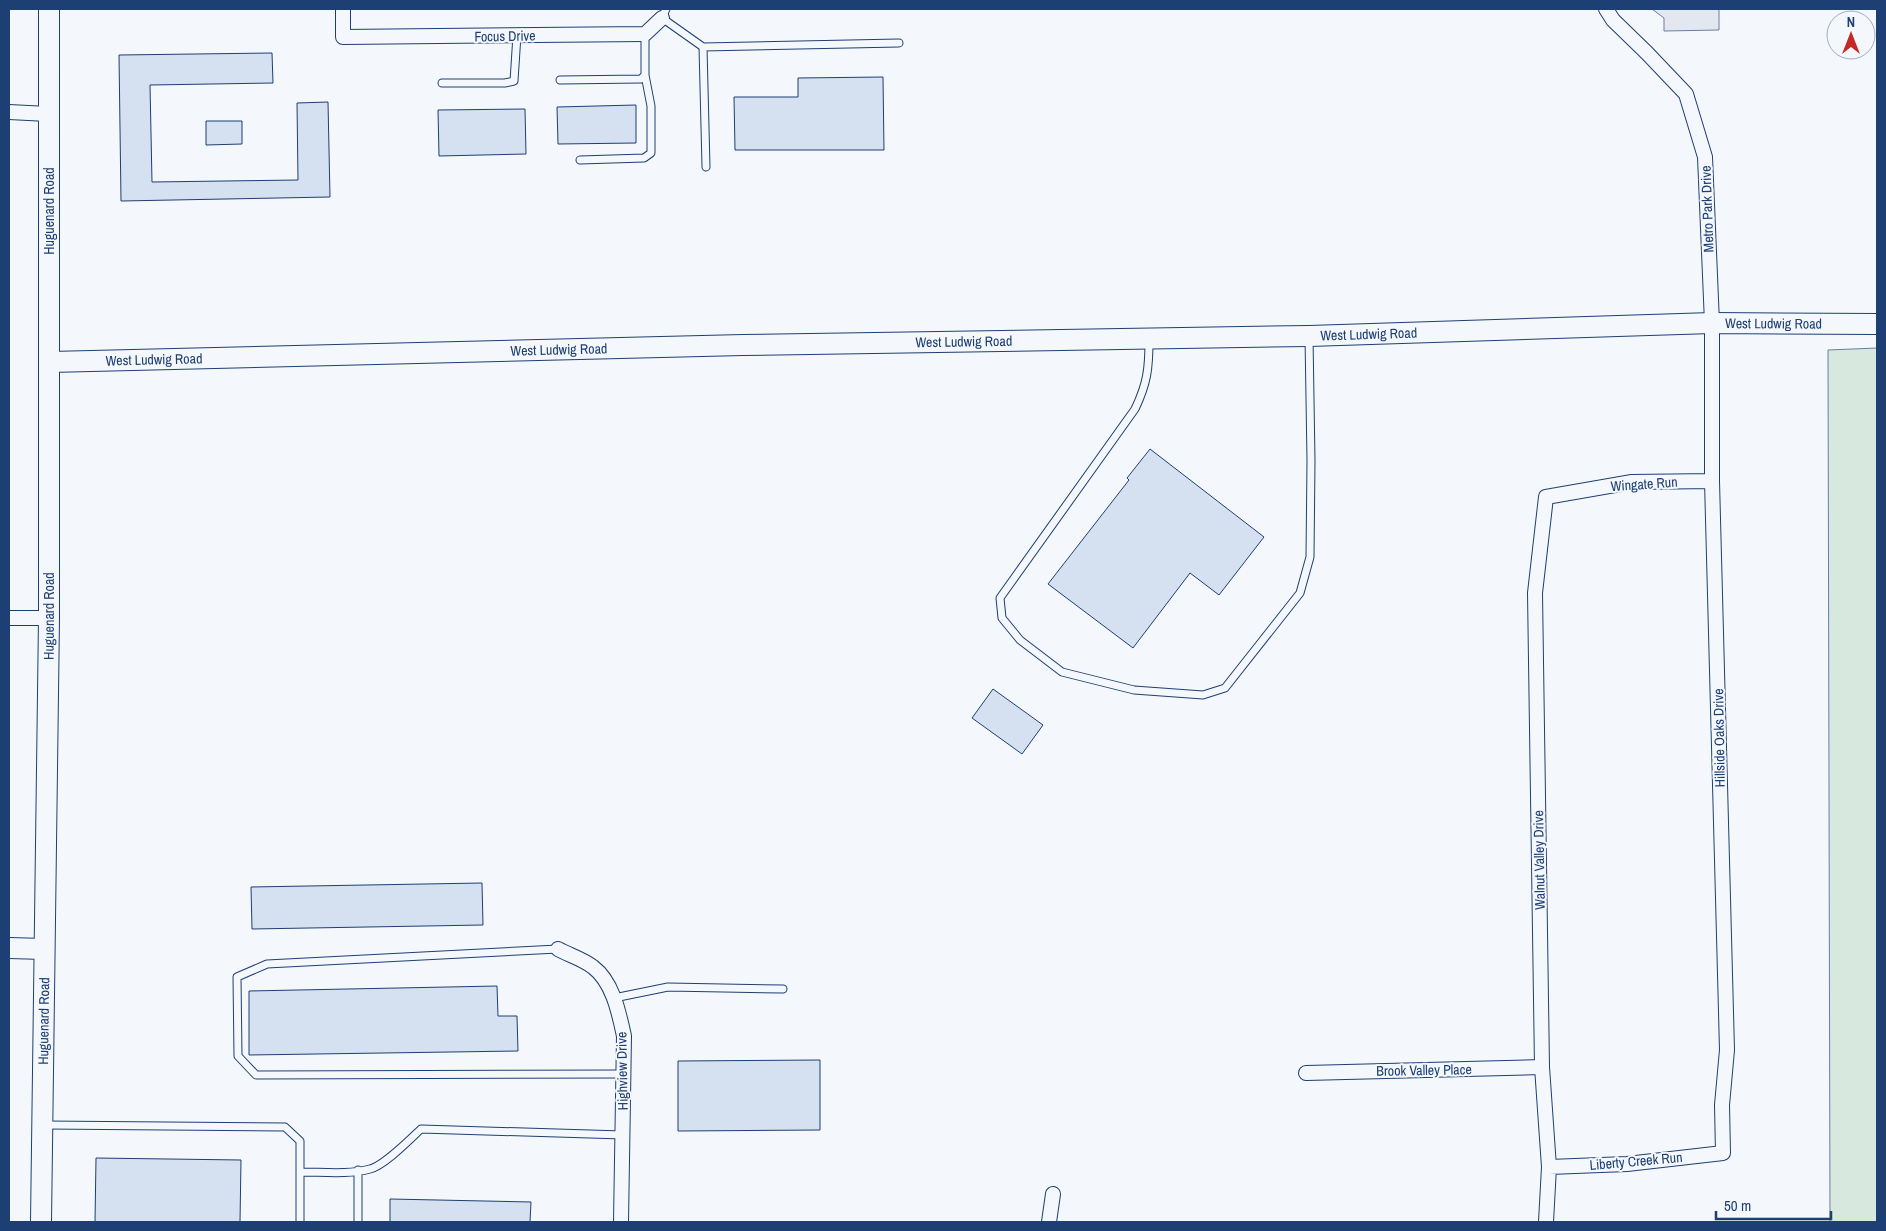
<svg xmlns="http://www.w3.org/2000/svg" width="1886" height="1231" font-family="'Archivo Narrow',sans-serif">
<rect width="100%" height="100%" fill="#f4f7fb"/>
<path fill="#d7e8df" stroke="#687fa3" d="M1877,348V1222H1830L1828,350Z"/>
<path fill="#e3e8f0" stroke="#687fa3" d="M1652,9H1719V30L1664,31V18Z"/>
<path fill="#d5e0f0" stroke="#1d3f73" d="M272,53L273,83L150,85L152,182L298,180L297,103L328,102L330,197L121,201L119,55Z
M883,77L884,150H735L734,97H798V78Z
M636,105V143L558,144L557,107Z
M525,109L526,154L439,156L438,110Z
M206,121H242V144L206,145Z
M1150,449L1264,537L1219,595L1190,573L1133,648L1048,584L1129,480L1127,478Z
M993,689L1043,725L1022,754L972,718Z
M482,883L483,925L252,929L251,887Z
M497,986L498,1016H517L518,1051L249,1055V991Z
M820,1060V1130L678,1131V1061Z
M96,1158L241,1160L240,1222H95Z
M390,1199L531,1202L530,1222H390Z"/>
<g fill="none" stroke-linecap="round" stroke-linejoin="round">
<g stroke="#1d3f73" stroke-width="9">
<path id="lane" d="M666,9L662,18L703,47L899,43
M703,47L706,167
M560,80L641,79L645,75V34
M442,83H505L514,81L517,35
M580,160L644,158L651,153V106L645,75
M1149,341C1149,369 1147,384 1135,409L1000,598L1002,618L1020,640L1062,672L1134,690L1203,695L1225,688L1300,593L1310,557L1311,461L1309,337
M558,949L267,964L237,977L238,1056L256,1075L624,1074
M614,998L668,987L783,989
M45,1125L285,1127L300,1141V1222
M300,1172C323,1172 348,1175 370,1169C385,1165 409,1140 421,1129L623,1135
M358,1222V1170"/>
</g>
<g stroke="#1d3f73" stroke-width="16">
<path id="street" d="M343,9V37L645,34L662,18
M9,112L48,114
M9,618H49
M558,949C569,955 583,959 593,967C613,982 619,1013 624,1036L621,1222
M1306,1073L1542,1067
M1549,1167L1627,1164L1723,1153L1722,1105L1727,1050L1712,481V323L1705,157L1686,94L1647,53L1613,20L1606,9
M1049,1222L1053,1194
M1546,1222L1549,1167L1542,1067L1535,593L1546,497L1632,482L1712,481"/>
</g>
<g stroke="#1d3f73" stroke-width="22">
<g id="secondary">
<path id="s1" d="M50,362L743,345L1309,336L1712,323L1877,324"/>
<path d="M9,948L44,949"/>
<path id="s2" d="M41,1222L49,618V9"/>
</g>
</g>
<use href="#lane" stroke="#f4f7fb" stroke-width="7"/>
<use href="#street" stroke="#f4f7fb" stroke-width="14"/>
<use href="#secondary" stroke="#f4f7fb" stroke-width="20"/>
</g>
<g text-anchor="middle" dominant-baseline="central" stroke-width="4" stroke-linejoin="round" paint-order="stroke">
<g font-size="14" fill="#1d3f73" stroke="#f4f7fb">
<text transform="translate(505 36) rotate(-1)">Focus Drive</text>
<text transform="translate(1707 209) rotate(-92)">Metro Park Drive</text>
<text transform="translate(49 211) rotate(-90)">Huguenard Road</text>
<text stroke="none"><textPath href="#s1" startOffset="1724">West Ludwig Road</textPath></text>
<text stroke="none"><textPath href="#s1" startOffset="1319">West Ludwig Road</textPath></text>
<text stroke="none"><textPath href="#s1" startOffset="914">West Ludwig Road</textPath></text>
<text stroke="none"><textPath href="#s1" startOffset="509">West Ludwig Road</textPath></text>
<text stroke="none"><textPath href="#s1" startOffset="104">West Ludwig Road</textPath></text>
<text transform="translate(1644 484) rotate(-4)">Wingate Run</text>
<text stroke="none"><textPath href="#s2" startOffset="606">Huguenard Road</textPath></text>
<text transform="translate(1719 738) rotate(-91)">Hillside Oaks Drive</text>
<text transform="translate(1539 860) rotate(-91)">Walnut Valley Drive</text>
<text stroke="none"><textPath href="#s2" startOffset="201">Huguenard Road</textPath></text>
<text transform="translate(1424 1070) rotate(-1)">Brook Valley Place</text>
<text transform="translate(622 1071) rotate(-91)">Highview Drive</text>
<text transform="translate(1636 1161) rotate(-5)">Liberty Creek Run</text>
</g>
</g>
<rect width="1886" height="1231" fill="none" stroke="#1d3f73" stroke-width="20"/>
<g transform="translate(1851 35)"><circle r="24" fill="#f4f7fb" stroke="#9eadc5"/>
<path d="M0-4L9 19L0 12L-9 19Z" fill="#c62828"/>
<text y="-8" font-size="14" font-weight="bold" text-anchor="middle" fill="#1d3f73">N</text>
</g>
<path d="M1716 1211v8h115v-8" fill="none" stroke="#1d3f73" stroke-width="2.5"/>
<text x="1724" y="1211" font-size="15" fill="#1d3f73" stroke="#f4f7fb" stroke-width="4" paint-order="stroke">50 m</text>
</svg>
